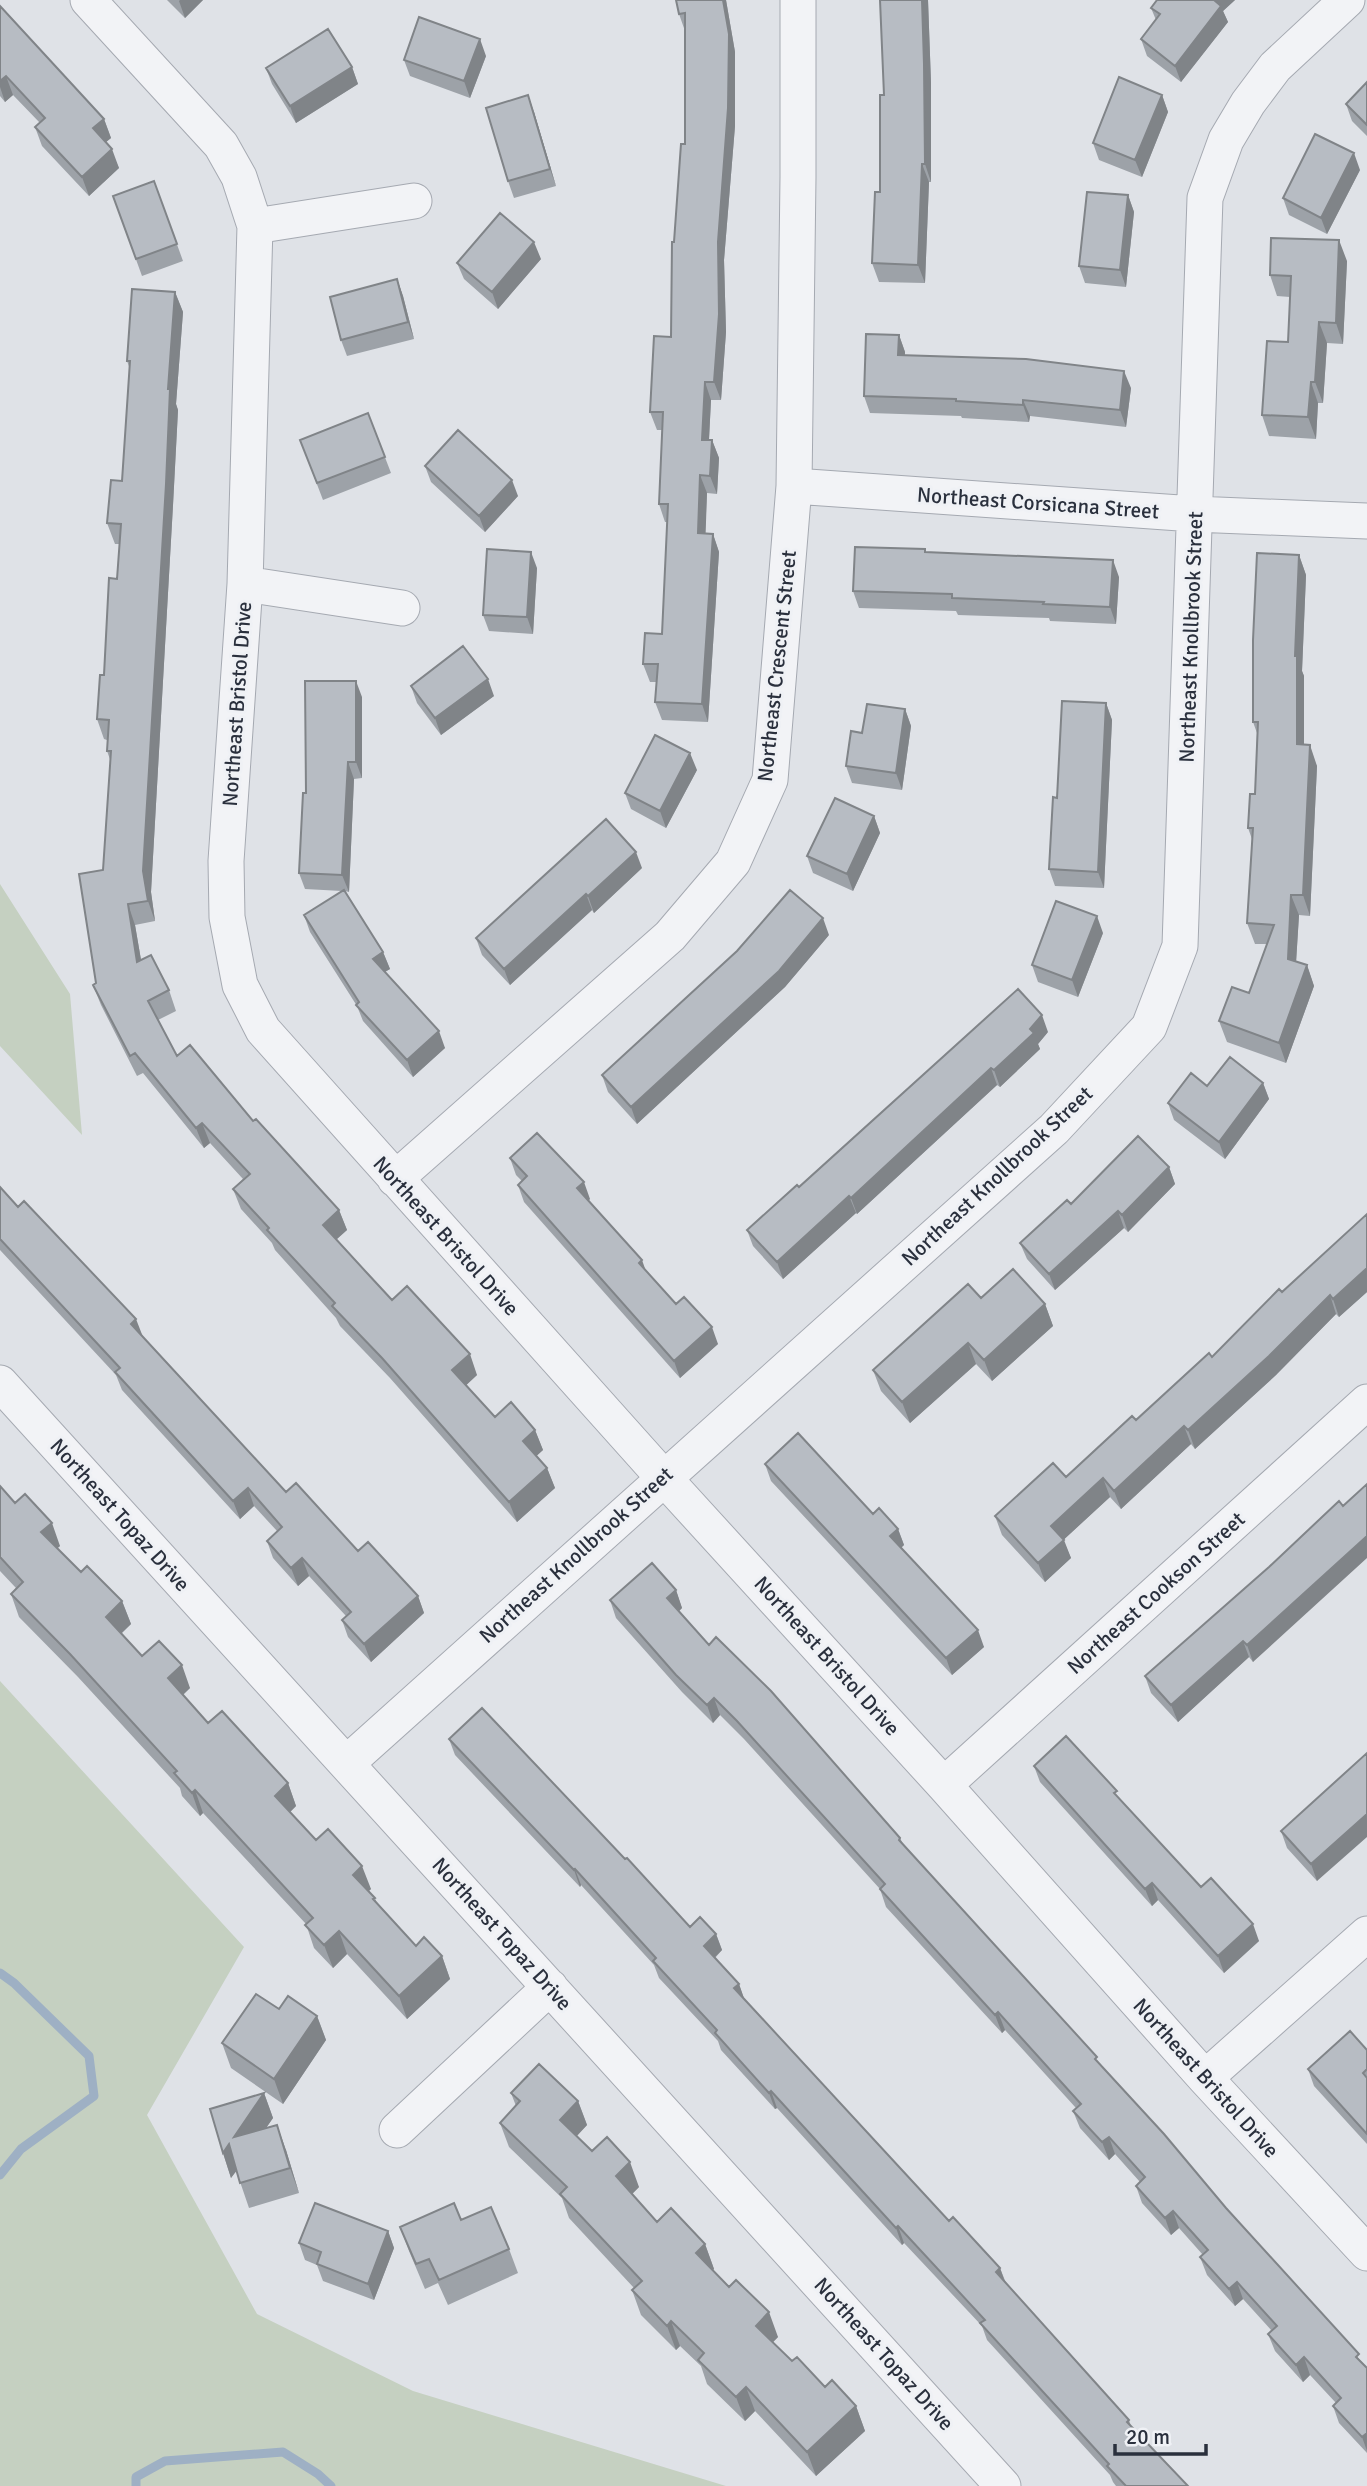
<svg xmlns="http://www.w3.org/2000/svg" width="1367" height="2486" font-family="Signika,sans-serif">
<rect width="100%" height="100%" fill="#dfe2e7"/>
<path fill="#c5d0c1" d="M0,884L70,994L82,1135L0,1046Z
M0,1681L244,1947L147,2115L257,2314L413,2391L726,2486H0Z"/>
<g fill="none" stroke-linecap="round" stroke-linejoin="round">
<path stroke="#9eb0c4" stroke-width="9" d="M0,1973L14,1983L89,2056L94,2096L21,2149L0,2175
M136,2486V2477L165,2461L283,2452L318,2474L331,2486"/>
<g stroke="#a5a9b1" stroke-width="37">
<path id="minor" d="M88,0L221,145L239,177L255,226L245,584L226,861L227,917L240,985L263,1030L663,1477L944,1785L1205,2078L1367,2253
M255,226L414,201
M794,486L1194,514L1367,521
M245,584L402,608
M395,1179L670,936L733,862L770,780L794,486L798,177V0
M0,1383L1003,2486
M347,1763L1054,1129L1149,1027L1180,946L1205,198L1226,140L1248,103L1275,67L1347,0
M944,1785L1367,1402
M1205,2078L1367,1934
M397,2130L550,1987"/>
</g>
<use href="#minor" stroke="#f2f3f6" stroke-width="35"/>
</g>
<path fill="#9da2a8" d="M167,0H203L185,18Z
M676,0H726L735,52V126L724,260L726,332L721,400H711L709,440H712L719,458L717,494L707,493L705,533L713,534L719,552L708,722L662,720L655,702L657,682H650L643,664L662,634L667,522H665L659,504L662,430H657L650,412L671,337L674,242L685,144V31L679,14Z
M880,0H928L931,83V182H929L925,283L879,282L872,263L880,192L884,95Z
M1157,0H1235L1223,11L1228,22L1181,82L1147,56L1141,39L1156,20L1151,8Z
M0,6L104,119L111,138L106,142L119,168L89,196L42,146L35,127L40,123L13,95L5,102L0,96Z
M486,56L470,98L410,76L404,60Z
M352,67L358,84L296,123L272,84L266,68Z
M1367,82V136L1352,121L1346,104Z
M1162,95L1168,112L1142,177L1099,160L1093,143Z
M534,112L556,186L514,198L508,181Z
M1360,170L1327,234L1289,215L1283,198Z
M154,181L183,261L142,276L113,196Z
M1128,195L1134,212L1126,287L1085,283L1079,266Z
M541,259L498,309L464,279L457,263Z
M1347,261L1343,344L1327,343L1323,403H1318L1316,439L1269,436L1262,415L1288,342L1290,297L1277,296L1270,275Z
M397,279L403,296L414,339L347,356L341,340Z
M175,292L183,312L176,404L178,410L173,505L151,892L155,921L135,925L141,960L169,990L176,1011L158,1020L177,1056L253,1121L339,1210L347,1230L336,1240L392,1300L477,1375L466,1385L495,1417L535,1430L543,1450L536,1456L547,1468L555,1488L517,1522L390,1378L340,1326L336,1318L275,1250L272,1243L241,1209L233,1189L243,1179L210,1143L204,1148L143,1073L137,1076L101,1005L93,985L96,983L103,870L111,762L107,751V740L104,739L97,719L117,579L120,544H115L107,523L122,481L130,369L127,361Z
M899,335L905,352V356L1131,388L1126,427L1030,416L1029,422L962,418L961,416L870,413L864,396Z
M368,413L391,473L323,500L300,440Z
M425,466L518,496L485,532L431,482Z
M926,552L1119,577L1116,624L1050,621L1049,618L958,615L956,611L859,608L853,591Z
M1299,555L1306,575L1302,671L1304,676V745L1317,766L1310,916L1299,915L1296,962L1307,965L1314,986L1286,1063L1227,1042L1219,1021L1249,993L1267,944H1255L1247,923L1252,839L1248,828L1255,794L1257,733L1253,722Z
M537,568L533,634L489,631L483,615Z
M411,686L494,696L441,735L417,703Z
M362,697V778L354,779L349,892L345,891L383,952L390,969L385,972L445,1048L413,1077L363,1021L357,1006L310,932L304,915L342,891L305,889L299,873L306,793Z
M1106,703L1112,720L1104,888L1055,886L1049,869L1057,798Z
M905,709L911,726L902,790L852,783L846,766L862,733Z
M697,770L666,828L631,809L625,793Z
M874,816L880,833L853,891L813,873L807,856Z
M642,868L594,913L592,910L510,985L482,955L476,938Z
M1103,933L1078,997L1038,982L1032,965Z
M829,935L785,987L637,1124L608,1092L602,1075Z
M1048,1032L1038,1044L1040,1049L1000,1087L997,1085L857,1214L856,1213L783,1279L753,1246L747,1230L799,1187Z
M1263,1083L1269,1099L1225,1159L1174,1120L1168,1103L1207,1086Z
M510,1158L590,1199L588,1201L646,1271L676,1304L718,1344L680,1378L524,1202L518,1185L522,1181L516,1175Z
M1169,1167L1175,1184L1128,1232L1124,1228L1055,1290L1027,1259L1020,1243L1071,1204Z
M0,1187L142,1336L286,1492L358,1551L418,1596L424,1613L371,1662L348,1637L342,1620L346,1616L309,1576L298,1586L273,1558L267,1541L277,1531L254,1506L240,1519L122,1390L116,1375L0,1250Z
M1367,1214V1292L1339,1317L1336,1314L1276,1375L1195,1449L1191,1444L1121,1509L1110,1497L1063,1540L1071,1558L1045,1582L1002,1535L995,1516L1066,1477L1212,1357Z
M981,1298L1045,1304L1053,1326L992,1381L976,1364L910,1423L881,1391L873,1370Z
M765,1464L873,1514L898,1529L904,1545L901,1547L984,1647L952,1675L771,1481Z
M0,1486L15,1503L60,1546L57,1548L81,1572L122,1601L131,1624L121,1634L142,1656L190,1688L183,1695L208,1723L288,1783L296,1806L290,1812L316,1840L371,1889L369,1891L375,1898L377,1904L416,1946L442,1956L450,1979L407,2019L347,1954L333,1968L314,1948L306,1924L203,1813L200,1816L182,1796L180,1788L78,1677L19,1617L11,1594L16,1588L0,1571Z
M1343,1506L1253,1662L1249,1657L1178,1722L1151,1693L1145,1676Z
M676,1590L682,1608L679,1611L709,1645L900,1838L903,1844L1100,2064L1367,2368V2453L1339,2423L1333,2406L1336,2403L1310,2375L1303,2382L1275,2351L1268,2334L1272,2331L1243,2299L1235,2306L1207,2275L1200,2257L1203,2255L1179,2228L1171,2235L1142,2203L1136,2186L1140,2182L1115,2154L1109,2160L1080,2128L1073,2111L1076,2108L1005,2030L1002,2033L886,1907L880,1889L744,1739L720,1715L713,1723L682,1692L616,1618L610,1600Z
M449,1739L690,1927L716,1934L722,1950L715,1958L739,1984L744,1999L949,2221L1000,2268L1006,2283L1129,2420L1131,2426L1188,2486H1116L1113,2482L1110,2475L987,2340L982,2326L904,2243L902,2245L777,2108L775,2109L721,2050L718,2041L659,1978L654,1965L581,1885L580,1887L455,1755Z
M1367,1753L1317,1881L1287,1848L1281,1831Z
M1034,1766L1119,1799L1201,1887L1259,1941L1224,1973L1158,1900L1152,1906L1040,1782Z
M279,2009L317,2016L326,2040L283,2104L231,2068L222,2043Z
M1367,2050V2144L1314,2086L1308,2069Z
M264,2093L273,2118L266,2128L286,2150L299,2193L249,2208L236,2170L231,2178L223,2153Z
M511,2093L578,2101L587,2125L577,2136L592,2151L639,2187L632,2194L657,2222L705,2244L714,2269L713,2270L778,2337L773,2342L792,2361L825,2387L856,2406L865,2431L816,2476L755,2411L745,2421L707,2384L701,2366L680,2346L676,2350L641,2315L632,2290L634,2288L569,2218L562,2198L509,2147L500,2123L516,2106Z
M461,2220L509,2249L518,2273L448,2305L438,2283L425,2289L409,2251L400,2227Z
M388,2231L394,2248L374,2300L323,2281L317,2265L305,2260L299,2243Z"/>
<path fill="#808488" d="M180,0H203L185,18L179,1Z
M723,0H726L735,52V126L724,260L726,332L721,400L714,382Z
M922,0H928L931,83V182L925,164Z
M1213,0H1235L1223,11L1228,22L1181,82L1175,66Z
M480,39L486,56L470,98L464,81Z
M352,67L358,84L296,123L290,106Z
M6,76L13,95L5,102L0,87V81Z
M528,95L534,112L556,186L550,169Z
M1162,95L1168,112L1142,177L1135,160Z
M104,119L111,138L100,147L93,128Z
M112,149L119,168L89,196L82,177Z
M1354,153L1360,170L1327,234L1321,218Z
M922,164L929,182L925,283L918,265Z
M1128,195L1134,212L1126,287L1120,270Z
M1339,240L1347,261L1343,344L1336,323Z
M534,242L541,259L498,309L492,292Z
M397,279L403,296L414,339L408,322Z
M175,292L183,312L176,404L178,410L173,505L151,892L155,921L148,901L143,871L168,389Z
M1319,322L1327,343L1323,403L1315,382Z
M899,335L905,352L904,372L898,355Z
M1124,371L1131,388L1126,427L1120,410Z
M705,382L711,400L708,458L702,440Z
M1311,382L1318,403L1316,439L1308,417Z
M1023,400L1030,416L1029,422L1023,405Z
M712,440L719,458L717,494L710,476Z
M700,475L707,493L705,551L698,533Z
M512,480L518,496L485,532L479,516Z
M713,534L719,552L708,722L702,704Z
M531,552L537,568L533,634L527,617Z
M1299,555L1306,575L1302,671L1304,676V765L1297,744L1295,656Z
M1113,560L1119,577L1116,624L1110,607Z
M488,679L494,696L441,735L435,718Z
M356,681L362,697V778L356,762Z
M1106,703L1112,720L1104,888L1098,872Z
M905,709L911,726L902,790L896,773Z
M1310,745L1317,766L1310,916L1303,895Z
M690,753L697,770L666,828L660,811Z
M348,762L354,779L349,892L342,875Z
M874,816L880,833L853,891L847,874Z
M636,852L642,868L594,913L588,896Z
M586,894L592,910L510,985L504,969Z
M1291,895L1299,915L1295,979L1288,959Z
M128,904L135,925L145,983L137,962Z
M1097,916L1103,933L1078,997L1072,980Z
M823,918L829,935L785,987L637,1124L631,1107Z
M383,952L390,969L379,975L373,959Z
M1307,965L1314,986L1286,1063L1279,1043Z
M1042,1015L1048,1032L1038,1044L1040,1049L1000,1087L994,1070Z
M439,1031L445,1048L413,1077L407,1060Z
M991,1068L997,1085L857,1214L851,1198Z
M1263,1083L1269,1099L1225,1159L1219,1142Z
M202,1123L210,1143L204,1148L196,1128Z
M1169,1167L1175,1184L1128,1232L1122,1215Z
M584,1182L590,1199L583,1205L577,1188Z
M849,1196L856,1213L783,1279L777,1262Z
M339,1210L347,1230L330,1245L323,1225Z
M1118,1211L1124,1228L1055,1290L1049,1274Z
M642,1260L648,1277L639,1263Z
M1367,1268V1292L1339,1317L1333,1299Z
M1330,1295L1336,1314L1276,1375L1195,1449L1188,1430Z
M1045,1304L1053,1326L992,1381L984,1360Z
M136,1319L143,1337L131,1324Z
M712,1327L718,1344L680,1378L674,1361Z
M968,1343L976,1364L910,1423L902,1402Z
M470,1354L477,1375L460,1391L452,1370Z
M1184,1426L1191,1444L1121,1509L1114,1491Z
M535,1430L543,1450L530,1462L523,1441Z
M547,1468L555,1488L517,1522L509,1502Z
M1103,1478L1110,1497L1058,1545L1051,1526Z
M248,1488L254,1506L240,1519L233,1501Z
M52,1523L60,1546L50,1555L41,1532Z
M898,1529L904,1545L897,1552L890,1536Z
M1367,1536V1558L1253,1662L1247,1645Z
M1064,1540L1071,1558L1045,1582L1038,1563Z
M302,1558L309,1576L298,1586L291,1568Z
M676,1590L682,1608L674,1616L667,1598Z
M418,1596L424,1613L371,1662L364,1644Z
M122,1601L131,1624L114,1640L106,1617Z
M978,1630L984,1647L952,1675L946,1658Z
M1243,1641L1249,1657L1178,1722L1171,1705Z
M182,1665L190,1688L176,1701L168,1678Z
M714,1698L720,1715L713,1723L707,1705Z
M288,1783L296,1806L283,1819L275,1796Z
M195,1790L203,1813L200,1816L192,1793Z
M1367,1814V1837L1317,1881L1311,1864Z
M362,1866L371,1889L361,1897L353,1875Z
M575,1869L581,1885L580,1887L574,1870Z
M1152,1883L1158,1900L1152,1906L1145,1889Z
M1253,1924L1259,1941L1224,1973L1218,1956Z
M339,1931L347,1954L333,1968L324,1945Z
M716,1934L722,1950L710,1962L704,1946Z
M442,1956L450,1979L407,2019L399,1996Z
M739,1984L745,2001L734,1988Z
M998,2012L1005,2030L1002,2033L995,2015Z
M317,2016L326,2040L283,2104L274,2079Z
M771,2091L777,2108L775,2109L769,2093Z
M264,2093L273,2118L243,2161L234,2137Z
M578,2101L587,2125L569,2144L560,2120Z
M277,2125L286,2150L299,2193L290,2168Z
M1109,2137L1115,2154L1109,2160L1102,2142Z
M229,2144L238,2169L231,2178L223,2153Z
M630,2162L639,2187L625,2201L616,2176Z
M1173,2211L1179,2228L1171,2235L1165,2218Z
M898,2226L904,2243L902,2245L896,2228Z
M388,2231L394,2248L374,2300L368,2284Z
M705,2244L714,2269L705,2277L696,2253Z
M1000,2268L1006,2285L996,2272Z
M1237,2282L1243,2299L1235,2306L1229,2289Z
M769,2312L778,2337L765,2350L756,2326Z
M671,2321L680,2346L676,2350L667,2326Z
M1304,2357L1310,2375L1303,2382L1296,2365Z
M746,2387L755,2411L745,2421L736,2397Z
M856,2406L865,2431L816,2476L807,2452Z
M1367,2433V2451L1362,2437Z"/>
<path fill="#b7bcc3" stroke="#808488" stroke-width="2" d="M676,0H723L729,34L728,108L718,242L719,314L714,382H705L702,440H712L710,476L700,475L698,533L713,534L702,704L655,702L658,664H643L645,633L662,634L668,504H659L663,412H650L654,336L671,337L672,242H674L681,144H685V13L679,14Z
M880,0H922L924,64L925,164H922L918,265L872,263L875,192H880V95H884Z
M1157,0H1214L1221,6L1175,66L1141,39L1160,14L1151,8Z
M0,6L104,119L93,128L112,149L82,177L35,127L45,118L6,76L0,81Z
M419,17L480,39L464,81L404,60Z
M328,29L352,67L290,106L266,68Z
M1119,77L1162,95L1135,160L1093,143Z
M1367,82V125L1346,104Z
M528,95L550,169L508,181L486,108Z
M1315,134L1354,153L1321,218L1283,198Z
M154,181L177,244L136,259L113,196Z
M1087,192L1128,195L1120,270L1079,266Z
M500,213L534,242L492,292L457,263Z
M1271,238L1339,240L1336,323L1319,322L1315,382H1311L1308,417L1262,415L1267,341L1288,342L1291,276L1270,275Z
M397,279L408,322L341,340L330,297Z
M132,289L175,292L168,389H170L166,484L143,871L148,901L128,904L137,962L151,955L169,990L148,1001L177,1056L190,1045L253,1121L256,1119L339,1210L323,1225L367,1273L392,1300L407,1286L470,1354L452,1370L495,1417L511,1402L535,1430L523,1441L547,1468L509,1502L382,1358L332,1306L335,1303L267,1230L269,1228L233,1189L250,1174L202,1123L196,1128L135,1053L130,1056L93,985L96,983L79,874L103,870L111,751H107L109,720L97,719L100,675H104L109,578L117,579L121,524L107,523L111,480L122,481L130,361H127Z
M866,334L899,335L898,355L1026,359L1124,371L1120,410L1023,400V405L956,401V399L864,396Z
M368,413L385,457L317,483L300,440Z
M458,430L512,480L479,516L425,466Z
M855,547L925,549V552L1113,560L1110,607L1043,604L1044,602L952,598V594L853,591Z
M487,549L531,552L527,617L483,615Z
M1257,553L1299,555L1295,656H1297V744L1310,745L1303,895H1291L1288,959L1307,965L1279,1043L1219,1021L1232,987L1249,993L1274,925L1247,923L1253,828H1248L1250,794H1255L1258,722H1253V640Z
M463,646L488,679L435,718L411,686Z
M305,681H356V762H348L342,875L299,873L303,793H306Z
M1062,701L1106,703L1098,872L1049,869L1053,797L1057,798Z
M867,704L905,709L896,773L846,766L851,731L862,733Z
M655,735L690,753L660,811L625,793Z
M835,798L874,816L847,874L807,856Z
M606,819L636,852L588,896L586,894L504,969L476,938Z
M344,890L383,952L373,959L439,1031L407,1060L356,1005L359,1002L304,915Z
M790,890L823,918L779,971L631,1107L602,1075L737,951Z
M1056,901L1097,916L1072,980L1032,965Z
M1018,989L1042,1015L1030,1029L1034,1033L994,1070L991,1068L851,1198L849,1196L777,1262L747,1230L797,1185L799,1187Z
M1230,1057L1263,1083L1219,1142L1168,1103L1191,1073L1207,1086Z
M537,1133L584,1182L577,1188L642,1260L639,1263L676,1304L684,1297L712,1327L674,1361L518,1185L527,1176L510,1158Z
M1138,1136L1169,1167L1122,1215L1118,1211L1049,1274L1020,1243L1067,1200L1071,1204Z
M0,1187L18,1207L24,1201L136,1319L131,1324L286,1492L296,1483L358,1551L368,1542L418,1596L364,1644L342,1620L351,1612L302,1558L291,1568L267,1541L282,1527L248,1488L233,1501L115,1372L120,1368L0,1239Z
M1367,1214V1268L1333,1299L1330,1295L1269,1356L1188,1430L1184,1426L1114,1491L1103,1478L1051,1526L1064,1540L1038,1563L995,1516L1053,1463L1066,1477L1132,1416L1136,1420L1209,1353L1212,1357L1279,1289L1282,1292Z
M1013,1269L1045,1304L984,1360L968,1343L902,1402L873,1370L968,1284L981,1298Z
M798,1433L873,1514L879,1508L898,1529L890,1536L978,1630L946,1658L765,1464Z
M1367,1484V1536L1247,1645L1243,1641L1171,1705L1145,1676L1269,1567L1339,1501L1343,1506Z
M0,1486L15,1503L25,1494L52,1523L41,1532L81,1572L87,1566L122,1601L106,1617L142,1656L159,1641L182,1665L168,1678L208,1723L222,1711L288,1783L275,1796L316,1840L328,1829L362,1866L353,1875L375,1898L373,1899L416,1946L424,1937L442,1956L399,1996L339,1931L324,1945L305,1925L313,1918L195,1790L192,1793L174,1773L177,1771L70,1654L11,1594L23,1582L0,1557Z
M652,1563L676,1590L667,1598L709,1645L716,1637L771,1691L900,1838L899,1840L1097,2057L1095,2059L1164,2134L1226,2208L1359,2354L1356,2357L1367,2368V2433L1362,2437L1333,2406L1341,2398L1304,2357L1296,2365L1268,2334L1277,2326L1237,2282L1229,2289L1200,2257L1208,2250L1173,2211L1165,2218L1136,2186L1145,2177L1109,2137L1102,2142L1073,2111L1081,2104L998,2012L995,2015L880,1889L885,1884L737,1721L714,1698L707,1705L676,1675L610,1600Z
M482,1708L625,1859L627,1858L690,1927L700,1917L716,1934L704,1946L739,1984L734,1988L949,2221L953,2217L1000,2268L996,2272L1129,2420L1127,2422L1188,2486H1126L1107,2466L1109,2464L980,2323L985,2320L898,2226L896,2228L771,2091L769,2093L715,2033L717,2030L653,1961L656,1958L575,1869L574,1870L449,1739Z
M1066,1736L1117,1791L1114,1793L1201,1887L1211,1878L1253,1924L1218,1956L1152,1883L1145,1889L1034,1766Z
M1367,1753V1814L1311,1864L1281,1831Z
M256,1994L279,2009L288,1996L317,2016L274,2079L222,2043Z
M1350,2031L1367,2050V2069L1363,2073L1367,2078V2134L1308,2069Z
M539,2064L578,2101L560,2120L592,2151L607,2137L630,2162L616,2176L657,2222L671,2208L705,2244L696,2253L729,2287L736,2280L769,2312L756,2326L792,2361L797,2357L825,2387L832,2380L856,2406L807,2452L746,2387L736,2397L698,2360L704,2353L671,2321L667,2326L632,2290L642,2281L560,2194L567,2187L500,2123L520,2101L511,2093Z
M264,2093L234,2137L277,2125L290,2168L240,2183L229,2144L223,2153L210,2109Z
M315,2203L388,2231L368,2284L317,2264L321,2252L299,2243Z
M454,2203L461,2220L491,2207L509,2249L439,2280L429,2259L416,2264L400,2227Z"/>
<g text-anchor="middle" dominant-baseline="central" stroke-width="6" stroke-linejoin="round" paint-order="stroke">
<g font-size="21" fill="#2a303d" stroke="#eff1f5">
<text transform="translate(1038 503) rotate(4)">Northeast Corsicana Street</text>
<text transform="translate(1191 637) rotate(-88)">Northeast Knollbrook Street</text>
<text transform="translate(777 666) rotate(-84)">Northeast Crescent Street</text>
<text transform="translate(237 704) rotate(-86)">Northeast Bristol Drive</text>
<text transform="translate(997 1176) rotate(-43)">Northeast Knollbrook Street</text>
<text transform="translate(446 1236) rotate(48)">Northeast Bristol Drive</text>
<text transform="translate(120 1515) rotate(48)">Northeast Topaz Drive</text>
<text transform="translate(576 1555) rotate(-42)">Northeast Knollbrook Street</text>
<text transform="translate(1156 1593) rotate(-42)">Northeast Cookson Street</text>
<text transform="translate(827 1656) rotate(48)">Northeast Bristol Drive</text>
<text transform="translate(502 1934) rotate(48)">Northeast Topaz Drive</text>
<text transform="translate(1206 2078) rotate(48)">Northeast Bristol Drive</text>
<text transform="translate(884 2354) rotate(48)">Northeast Topaz Drive</text>
</g>
</g>
<path d="M1115 2444v10h91v-10" fill="none" stroke="#2a303d" stroke-width="3.5"/>
<text x="1126" y="2444" font-size="21" fill="#2a303d" stroke="#eff1f5" stroke-width="5" paint-order="stroke">20 m</text>
</svg>
